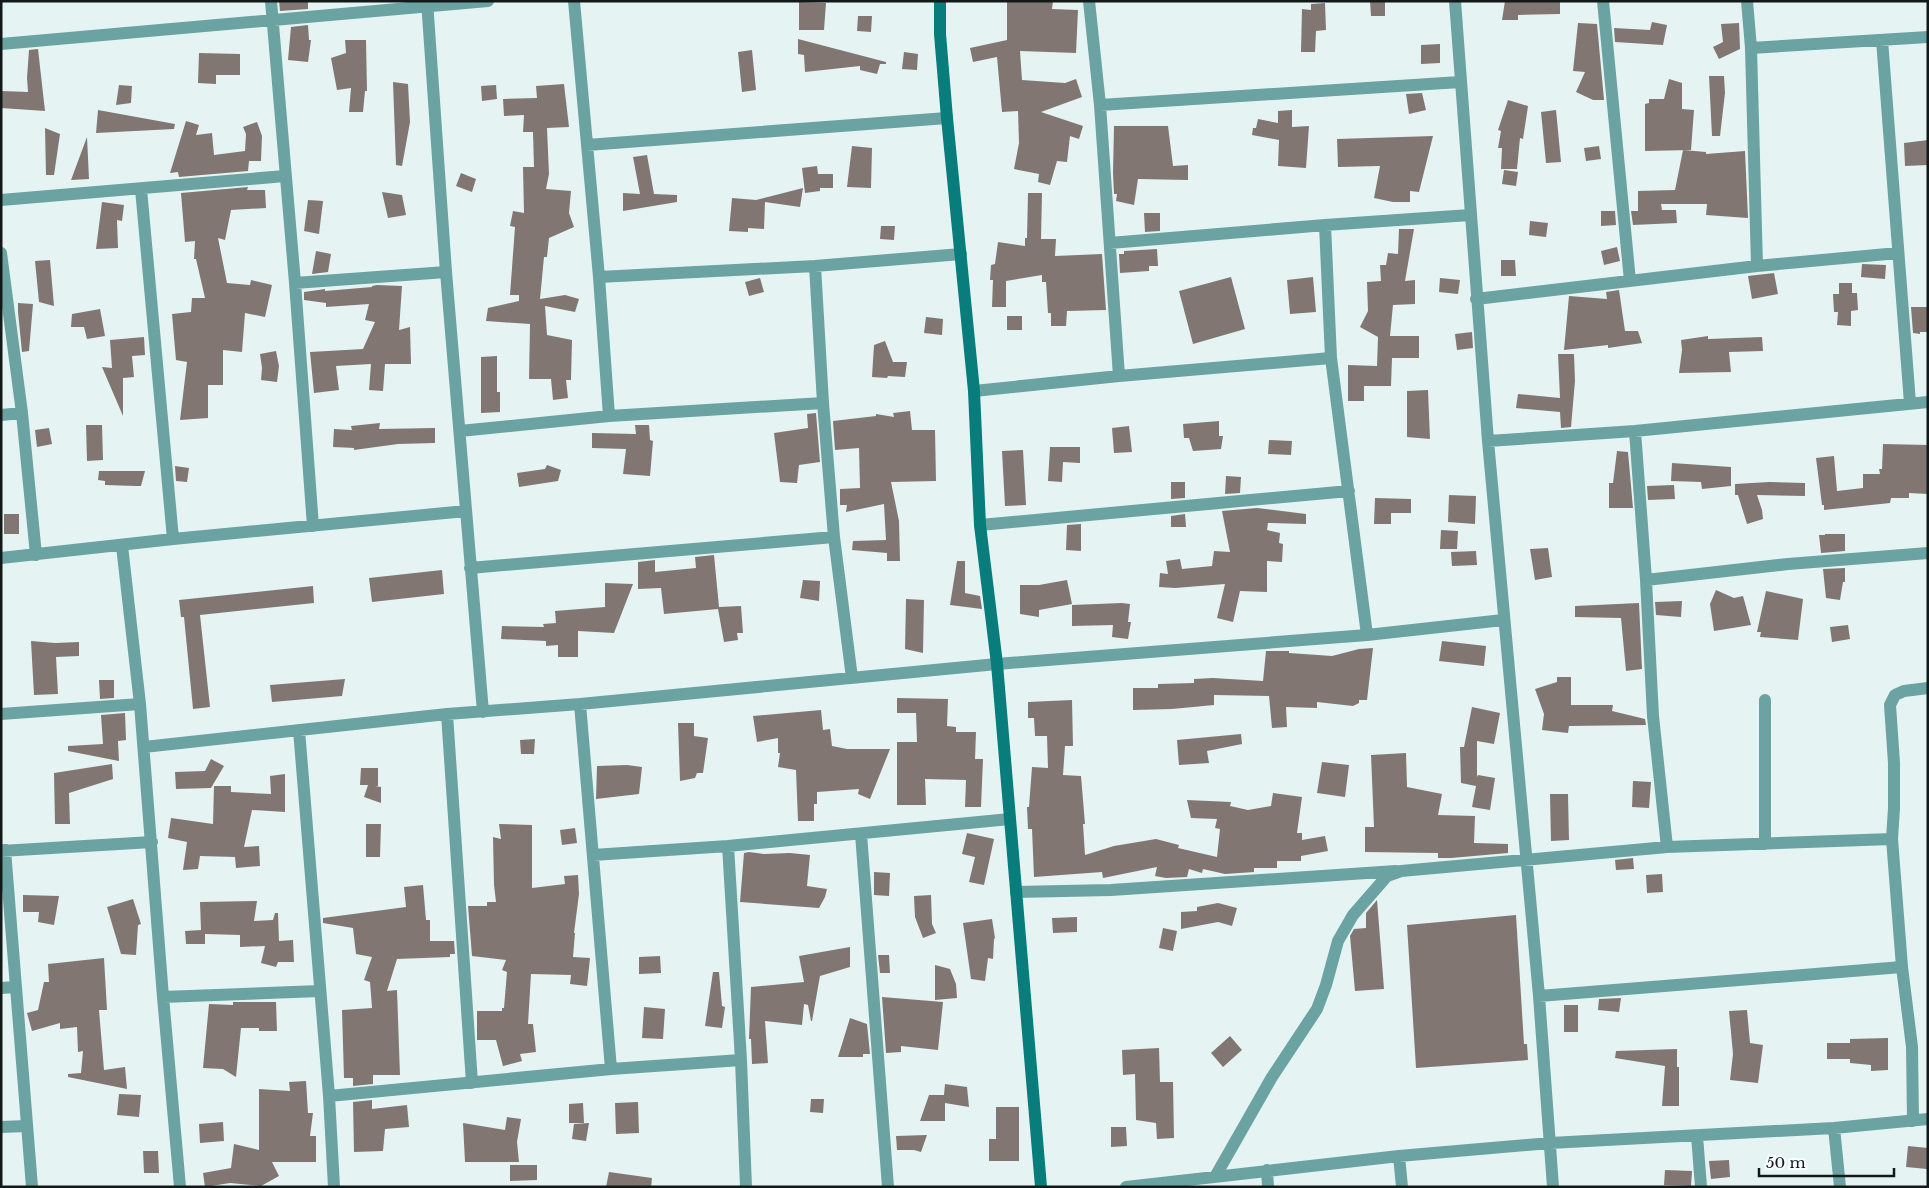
<svg xmlns="http://www.w3.org/2000/svg" width="1929" height="1188" font-family="'Libre Baskerville',serif">
<rect width="100%" height="100%" fill="#e5f4f3"/>
<path fill="#827673" d="M279,1H308V9L280,11Z
M1007,1H1053L1052,9L1078,10L1076,53L1020,51L1022,80L1065,83L1076,79L1082,97L1041,112L1083,126L1079,139L1070,136L1067,162L1057,161L1050,185L1038,182L1039,174L1014,169L1019,143L1018,111L1002,112L997,57L973,62L970,48L1007,40Z
M1370,1H1385V16H1371Z
M1505,1H1560V14L1518,15V20H1502Z
M799,2L826,3L824,30H799Z
M1325,3L1326,30L1316,31L1315,52H1301L1302,9L1311,10V4Z
M858,16H872L871,32L857,31Z
M1652,22L1667,25L1663,45L1615,42L1614,28L1650,30Z
M1578,23L1597,24L1604,100H1593L1576,92L1585,72L1573,71Z
M1739,23L1740,49L1719,59L1713,47L1723,42L1721,24Z
M308,25L309,40H311L308,62L288,60L291,27Z
M798,39L886,62V64H880L877,74L860,70V66L805,72L804,55L798,54Z
M345,40H366L367,91H365L363,112H349L351,88L337,90L331,58L346,53Z
M1440,44V63L1421,64V45Z
M38,49L45,111L1,108V91L28,92L27,78L29,50Z
M752,50L756,90L742,92L738,52Z
M904,52L918,54L917,70L902,69Z
M199,53L240,54V75H216V84L198,83Z
M1709,76H1724L1725,93L1720,136H1712Z
M1669,79L1682,83V109L1694,110L1691,150L1645,151V104L1649,103V99H1664Z
M393,82L408,84L410,122L402,166L396,165Z
M564,84L569,127L547,128L549,174L546,189L571,191L569,213L574,227L549,238L547,257H544L540,299L565,295L579,299L575,312L545,306L547,335L572,340L571,380H566L568,398L553,400L551,379H529L530,324L486,321L488,308L519,301V295H510L515,227L510,226L513,211L524,213L523,167H534L533,132H523L524,115L504,116L503,99L537,98L536,86Z
M119,85L132,86L131,103L116,105Z
M496,85L497,99L482,101L481,86Z
M1422,93L1426,110L1409,114L1406,94Z
M1508,100L1528,106L1523,139L1520,138L1517,169H1501L1502,148H1498L1501,131L1498,130Z
M98,110L175,124L174,129L96,133Z
M1292,110V127L1309,126L1306,168L1278,166L1279,140L1252,135L1253,128H1256L1258,119L1278,123V111Z
M1556,110L1561,162L1546,163L1541,112Z
M186,121L199,125L196,135L212,133L214,155L245,151L246,134L243,127L257,122L262,136L261,161H249L248,171L179,177L178,172L170,173Z
M1114,126H1168L1173,166L1188,165V180L1138,179L1134,205L1116,201L1117,194H1114L1113,173Z
M45,128L60,134L54,175H46Z
M1433,136L1419,192L1410,191V202H1393L1374,198L1380,166L1338,167L1337,139Z
M87,137L89,179L71,180Z
M1928,140V165L1905,166L1904,143Z
M852,146L872,148L871,188L847,187Z
M1599,146L1601,159L1586,161L1584,148Z
M1683,150L1706,152V154L1745,151L1748,218L1706,215L1707,204H1661L1662,210H1676L1677,223L1633,225L1631,211H1638V191L1675,190Z
M647,155L654,194L677,195V202L623,211V193L640,194L633,157Z
M817,166L818,174H833V188H820V191L805,193L802,168Z
M1504,170L1518,172L1516,186L1502,184Z
M461,173L476,179L472,192L456,186Z
M248,187L247,190H265L266,208L231,210L225,240L218,238L227,283L250,285L251,280L272,285L265,317L245,313L242,352L223,350V385H208V418L180,420L187,362L176,360L172,314L191,312L192,298H205L196,259H194L195,241L185,242L181,193Z
M803,188L800,207L765,202L764,229L748,228V232L729,231L732,198L756,200Z
M382,192L402,195L406,215L388,218Z
M1028,193H1042L1041,239H1056L1055,256L1102,254L1106,310L1067,311L1066,326H1051V313H1048L1046,282H1042V275L1006,281V307H992L993,280H990L991,265L995,264L998,242L1025,246V238H1027Z
M308,200L323,201L319,234L304,231Z
M102,202L124,205L122,221L117,220L118,248L96,249Z
M1601,211H1615L1616,225L1601,226Z
M1144,213H1160V231L1145,232Z
M1530,221L1548,223L1546,237L1529,235Z
M881,226H895L894,240L880,239Z
M1399,229H1414L1405,281L1415,280V304L1393,305L1390,336H1419V358H1392L1391,386H1364V401H1348V365L1377,366L1378,337L1360,327L1368,311L1367,282L1381,281L1380,265H1386L1388,253L1398,254Z
M1617,247L1620,261L1604,265L1601,251Z
M1157,249L1158,266H1149V271L1120,273L1119,254H1124V251Z
M316,251L331,254L328,272L312,274Z
M50,260L54,306L39,302L35,261Z
M1501,260H1515L1516,276H1501Z
M1862,264L1886,265L1885,279L1861,277Z
M1774,273L1778,294L1752,299L1748,276Z
M1231,277L1245,329L1193,344L1179,291Z
M1313,277L1316,312L1290,314L1287,280Z
M760,278L764,292L749,296L745,282Z
M1440,278L1460,280L1458,294L1439,292Z
M1839,283H1852V293H1857L1858,310L1851,311V326L1837,325L1838,312H1834L1833,294H1839Z
M377,285L402,286L399,330L410,327L411,364H385L383,391L369,390L371,364L336,366L339,390L314,393L310,352L363,349L375,322L365,320L369,304L326,307V303L304,300V292L325,289V291L372,287V286Z
M1619,290L1625,331H1638L1642,343L1608,348V345L1564,350L1569,296L1607,299L1606,292Z
M18,303L33,304L29,351L22,352L18,312Z
M1911,307H1928V332H1920V334L1913,333Z
M100,309L105,336L87,339L84,327H71L72,314Z
M1007,316H1022V330H1007Z
M926,317L943,319L942,335L924,333Z
M1472,332L1473,348L1457,350L1455,334Z
M1708,336V339L1762,337L1763,351L1729,352L1731,372L1679,373L1682,350L1681,340Z
M144,337L145,355L132,356L134,377L123,378V416L102,367L112,368L110,340Z
M885,341L893,362H907L905,377L888,376L887,378L872,377L874,345Z
M276,351L279,366L277,382L261,380L262,368L260,354Z
M1558,354H1574L1575,381L1571,427L1561,428L1560,412L1516,408L1518,394L1560,398Z
M497,356V392H500V412L481,413V357Z
M1428,390L1430,439L1407,437V391Z
M910,411L912,430H935L936,481L891,482L899,521L900,561H887V553L852,550L853,541L886,540L884,504L846,512L847,505H840V489L860,488L859,448L835,450L833,421L876,416V414L894,417L893,413Z
M816,413L820,462L799,465L797,483L780,482L774,433L808,428L807,414Z
M1219,421V436H1223L1221,449L1193,451L1189,438H1184L1183,424Z
M380,423L379,429L435,428V443L398,444L354,450V448L333,447L334,429L352,430L351,426Z
M86,425H102L103,460L87,461Z
M635,425H649L650,440L653,441L650,476L623,474L626,449L592,448V433L636,434Z
M1129,426L1132,452L1114,453L1112,428Z
M49,428L52,444L37,447L35,430Z
M1269,440L1292,441L1291,455L1268,454Z
M1883,444L1928,445V494L1909,493V498H1891L1890,503L1824,510V505H1822L1816,458L1834,456L1837,491L1863,488V474H1880L1879,469H1882Z
M1050,447H1080V463L1063,462L1062,482L1048,481Z
M1023,450L1026,505L1005,506L1002,451Z
M1617,451L1628,452L1633,508H1609V483H1613Z
M1672,463L1731,467V486L1702,489L1701,482L1671,481Z
M547,465L561,470L558,481L519,487L517,473L545,469Z
M175,466L189,468L187,482L176,481Z
M99,471H145L141,486H136L105,485V481L98,480Z
M1226,476L1241,477L1240,493L1225,494Z
M1171,482H1185V498L1171,499Z
M1769,482L1805,483V496L1757,495L1762,510L1763,519L1747,524L1738,495H1735V484Z
M1674,485L1675,499L1648,500L1647,486Z
M1449,495L1476,496L1475,524L1448,522Z
M1375,498L1411,499V513H1391V524H1374Z
M1257,508L1306,514V524L1268,523L1267,530L1280,533L1279,543L1283,544L1282,562L1267,561V592L1240,591L1233,622L1217,618L1225,584L1175,588L1159,587L1160,573L1168,574L1166,561L1180,559L1182,569L1212,566L1214,551L1230,552L1222,511Z
M4,514H19V534H4Z
M1185,514L1186,527H1171V516Z
M1081,524V551L1066,550L1067,525Z
M1441,530L1458,531L1457,549H1440Z
M1825,534H1845V551L1821,553L1819,535H1825Z
M1548,548L1552,577L1535,580L1530,549Z
M1476,551L1477,565L1452,566L1451,552Z
M714,555L719,607L741,606L743,633H737L738,640L724,642L718,609L664,614L661,588L638,589V562L655,560V572L696,568L695,557Z
M957,561H965V593L980,596L982,609L950,605Z
M1845,568V582H1843L1840,600L1826,598L1823,569Z
M442,570L444,594L372,602L369,578Z
M803,580L820,581L819,601L800,598Z
M1067,580L1072,604L1039,610V617L1020,614V585H1039Z
M605,583L633,584L614,633L578,631V657H558V645L546,646V641L501,639L502,626L544,627L543,624L556,623L555,611L605,607Z
M313,586L314,603L200,615L210,707L193,709L184,617H181L179,600Z
M1716,590L1734,598L1743,596L1751,625L1714,631L1710,604Z
M1766,591L1803,599L1798,640L1760,637L1761,632H1757Z
M906,599L924,600L923,653L905,649Z
M1682,601L1681,617L1656,615L1655,602Z
M1122,603L1130,604L1128,622H1131L1128,639L1112,637L1113,625L1072,626V605Z
M1639,603L1642,669L1626,671L1621,618L1575,617V606Z
M1848,625L1850,639L1832,642L1830,627Z
M31,641L55,643L79,642V656L56,657L58,694L34,695Z
M1442,641L1486,646L1484,666L1439,661Z
M1373,648L1367,700H1359V703L1353,706L1317,702V708L1286,707L1287,727L1272,728L1269,696L1214,695V705L1172,709L1133,710V688H1158V684L1194,683V679L1213,678L1263,681L1266,651H1289V653L1332,656L1359,649Z
M1557,677H1571V705H1613L1612,711L1645,719L1646,725L1569,726L1568,733L1542,730L1544,714L1535,689L1557,682Z
M345,679L342,696L272,702L270,685Z
M99,680H114V698L100,699Z
M897,698L948,699L947,726L956,727V732H976L975,759H983L981,807H965L966,780L925,779L926,805H897V742H917L916,713H897Z
M1072,700L1073,746H1065L1063,775L1081,776L1085,824H1083L1085,855L1114,846L1156,839L1179,845L1178,848L1217,857L1220,829L1215,828L1217,819L1191,818L1187,800L1231,802L1230,806L1248,810L1271,806L1273,793L1302,797L1297,833H1302V840L1325,836L1328,851L1301,856V861H1277V868H1254V872L1225,874L1203,869L1202,873L1189,869L1187,877L1166,878L1155,876L1157,867L1103,878L1102,872L1034,877L1032,829H1028L1027,807H1029L1032,767L1048,768L1047,736H1035L1034,718H1028V702Z
M1472,707L1500,713L1494,744L1477,741V777L1478,775L1495,778L1490,810L1472,807L1476,786L1461,783L1460,747H1464Z
M821,710L823,730L830,729L832,746L847,749H890L870,799L858,794L859,789L817,792V804H814V821H798L796,770L778,767L780,753H778V738L757,742L753,716Z
M125,713L126,740L118,741L119,761L68,751V746L103,744L101,715Z
M678,723H694V736L708,738L703,773H697L695,778L680,781Z
M1241,734L1242,744L1207,751L1209,763L1179,765L1177,740Z
M535,739L534,754H521L520,740Z
M1406,753L1407,787L1442,794L1438,815L1475,816L1474,843L1508,844V853L1451,858H1438V853L1365,852V827H1374L1371,755Z
M211,759L224,766L211,788L176,789L175,772L205,771Z
M1322,762L1349,765L1345,797L1317,793Z
M112,764L113,779L69,793L70,824H55L54,773Z
M627,765L642,767L639,794L596,799L597,766Z
M361,768H378V786H375L381,787V803L364,797L368,785H360Z
M285,774V812L252,810L244,847L259,846L260,866L236,868L235,857L200,856L198,869L183,870L187,842L168,838L171,818L213,824L214,786H231V792L271,794L270,776Z
M1633,781L1651,782L1649,808L1632,807Z
M1550,794H1568L1569,840L1551,841Z
M366,824H381L380,857H366Z
M499,824L532,825V888L565,884L564,876L578,875L579,894L574,933H575L573,957L590,958L587,986L570,984L571,975L531,974L528,1024H533L536,1052L520,1054L522,1061L503,1066L496,1040H477V1011H502V1008H504L507,972L502,970L506,960L472,956L468,906H487V902H496L494,885L493,837L501,839Z
M575,828L577,843L562,845L560,830Z
M967,833L994,839L984,885L969,882L975,857L962,854Z
M749,852L764,854L790,853L810,855L807,886L827,889L825,897L819,908L740,902L744,853Z
M1633,858L1634,869L1616,870L1615,860Z
M874,872L890,873L889,896L874,895Z
M1662,874L1663,892L1647,893L1646,875Z
M423,885L426,920H430V941H454L455,954H450V957L397,959L387,991L397,990L400,1075H373V1084L353,1086V1078H344L342,1010L372,1008L370,982L364,980L372,957L356,954L353,928L323,923V918L406,907L404,887Z
M23,895L59,896L54,925L38,922L39,912H23Z
M931,895L932,924L936,933L923,938L915,917L914,896Z
M133,899L141,924L138,925L136,955L121,954L107,907Z
M1377,900L1384,989L1355,991L1350,936L1354,929L1366,928V913Z
M257,901L254,921L273,920L275,913H278L279,941L293,940L294,962H278L276,967L261,963L265,946L240,947V935L205,934V944H186L185,931L201,930L200,902Z
M1218,903L1237,908L1232,926L1218,922L1181,929V912L1197,911V907Z
M1516,915L1524,1044H1527L1528,1060L1416,1068L1407,925Z
M1077,917V932L1053,933L1052,918Z
M992,919L995,938L994,939L993,959L988,958L985,981L971,979L963,923Z
M1163,928L1177,931L1173,951L1159,948Z
M850,947V967L820,976L812,1021H811L808,1005L804,1004L802,1025L765,1021L768,1063L752,1064L751,1039H749L751,987L804,982L799,956Z
M878,955H889L890,973H880Z
M660,956L661,973L639,974V957Z
M104,958L107,1010H99L104,1070L125,1067L127,1089L68,1077V1074L81,1073L83,1051L78,1052L77,1027L60,1029V1023L32,1031L27,1013L38,1010L44,982H49L48,964Z
M935,965L950,969L956,984L957,998L935,1000Z
M713,972H719L722,1006L725,1007L722,1028L705,1026Z
M882,997L943,1002L938,1050L901,1046V1052L886,1053Z
M1621,998L1619,1012L1598,1010L1599,999Z
M233,1002H276L277,1031H259V1028H241L236,1077L223,1069L203,1068L209,1004L233,1005Z
M1564,1005H1578V1032H1564Z
M644,1007L665,1009L663,1039L642,1038Z
M1747,1010L1750,1043L1763,1045L1758,1083L1730,1080L1733,1054L1729,1011Z
M850,1018L867,1024L870,1054H863V1057H838Z
M1230,1036L1242,1050L1223,1067L1211,1053Z
M1888,1038V1070L1871,1071V1065L1850,1063V1059H1827V1043H1850V1039Z
M1159,1048L1160,1082H1173L1174,1138L1157,1139L1156,1123L1136,1120L1135,1074L1123,1075L1122,1050Z
M1677,1049V1067H1679V1106H1662L1665,1066L1615,1058L1616,1051Z
M306,1081L308,1113H313L310,1136H316V1162H272L279,1176L261,1186L230,1183L205,1187L203,1173L231,1168L234,1144L259,1150V1089L290,1091L289,1082Z
M945,1084L967,1087L969,1107L945,1103V1121H920L929,1095H944Z
M119,1094L141,1095L139,1117L117,1115Z
M811,1099H824L823,1113L810,1112Z
M372,1100V1109L407,1105L409,1127L385,1129L383,1151L354,1152L353,1102Z
M638,1102L639,1133L616,1134L615,1103Z
M583,1103L584,1123H569V1104Z
M996,1107H1019V1161H989V1139H996Z
M507,1117L521,1119L517,1142L519,1162H465L463,1123L505,1130Z
M223,1122L224,1141L200,1143L199,1124Z
M589,1123L586,1141L572,1139L574,1124Z
M1111,1127H1126L1127,1146L1111,1147Z
M927,1135L921,1152L914,1150H897L896,1136Z
M1908,1146L1928,1148L1927,1169L1906,1167Z
M143,1151H158L159,1173H144Z
M1729,1160L1730,1177L1711,1179L1709,1161Z
M510,1165H537V1180L510,1181Z
M1665,1170L1692,1171L1691,1186L1664,1185Z
M609,1172L652,1178L651,1187H606Z"/>
<g fill="none" stroke-linecap="round" stroke-linejoin="round">
<path stroke="#6aa3a1" stroke-width="12" d="M271,1L295,283L313,526
M427,1L446,272L483,712
M574,1L599,277L609,416
M1089,1L1100,105L1119,376
M1455,1L1488,441L1539,996L1553,1187
M1603,1L1630,281
M1747,1L1751,48L1757,266
M1882,40L1910,403
M1,44L488,1
M1751,48L1928,37
M1100,105L1460,82
M587,145L947,118
M141,189L173,539
M1,200L285,176
M1325,225L1331,358L1367,635
M1110,243L1325,225L1470,215
M1,253L22,413L36,555
M815,266L823,403L834,537L852,678
M599,277L815,266L961,254
M295,283L446,272
M1476,299L1757,266L1898,253
M974,391L1119,376L1331,358
M1,415L22,413
M460,431L609,416L823,403
M1635,431L1646,580L1653,716L1667,847
M1488,441L1635,431L1928,402
M980,525L1349,491
M122,546L140,704L163,997L180,1187
M1,558L173,539L466,511
M470,568L834,537
M1646,580L1788,564L1928,553
M1765,700V844
M580,704L611,1069
M1,714L140,704
M447,714L472,1083
M299,730L329,1096L334,1187
M144,747L447,714L580,704L997,664L1367,635L1503,620
M861,834L888,1187
M728,846L741,1060L746,1187
M5,850L32,1187
M1,851L152,842
M593,855L728,846L1010,819
M1016,892L1111,890L1396,871
M1,988L15,987
M1539,996L1902,967
M163,997L320,991
M329,1096L611,1069L741,1060
M1913,1121L1912,1047L1902,967L1892,839L1894,808V763L1890,705L1895,695L1904,691L1928,688
M1,1127L27,1126
M1834,1128L1840,1187
M1697,1136L1701,1187
M1399,1156L1402,1187
M1267,1170L1268,1187
M1215,1177L1272,1077L1317,1009L1326,985L1338,941L1353,915L1387,876L1401,871L1667,847L1892,839
M1126,1187L1399,1156L1550,1143L1834,1128L1928,1119"/>
<path stroke="#087d7b" stroke-width="12" d="M940,1V34L947,118L974,391L980,525L997,664L1041,1187"/>
</g>
<rect width="1929" height="1188" fill="none" stroke="#131918" stroke-width="5"/>
<path d="M1759 1168v8h135v-8" fill="none" stroke="#131918" stroke-width="2.5"/>
<text x="1766" y="1168" font-size="15" fill="#131918" stroke="#f9ffff" stroke-width="4" paint-order="stroke">50 m</text>
</svg>
